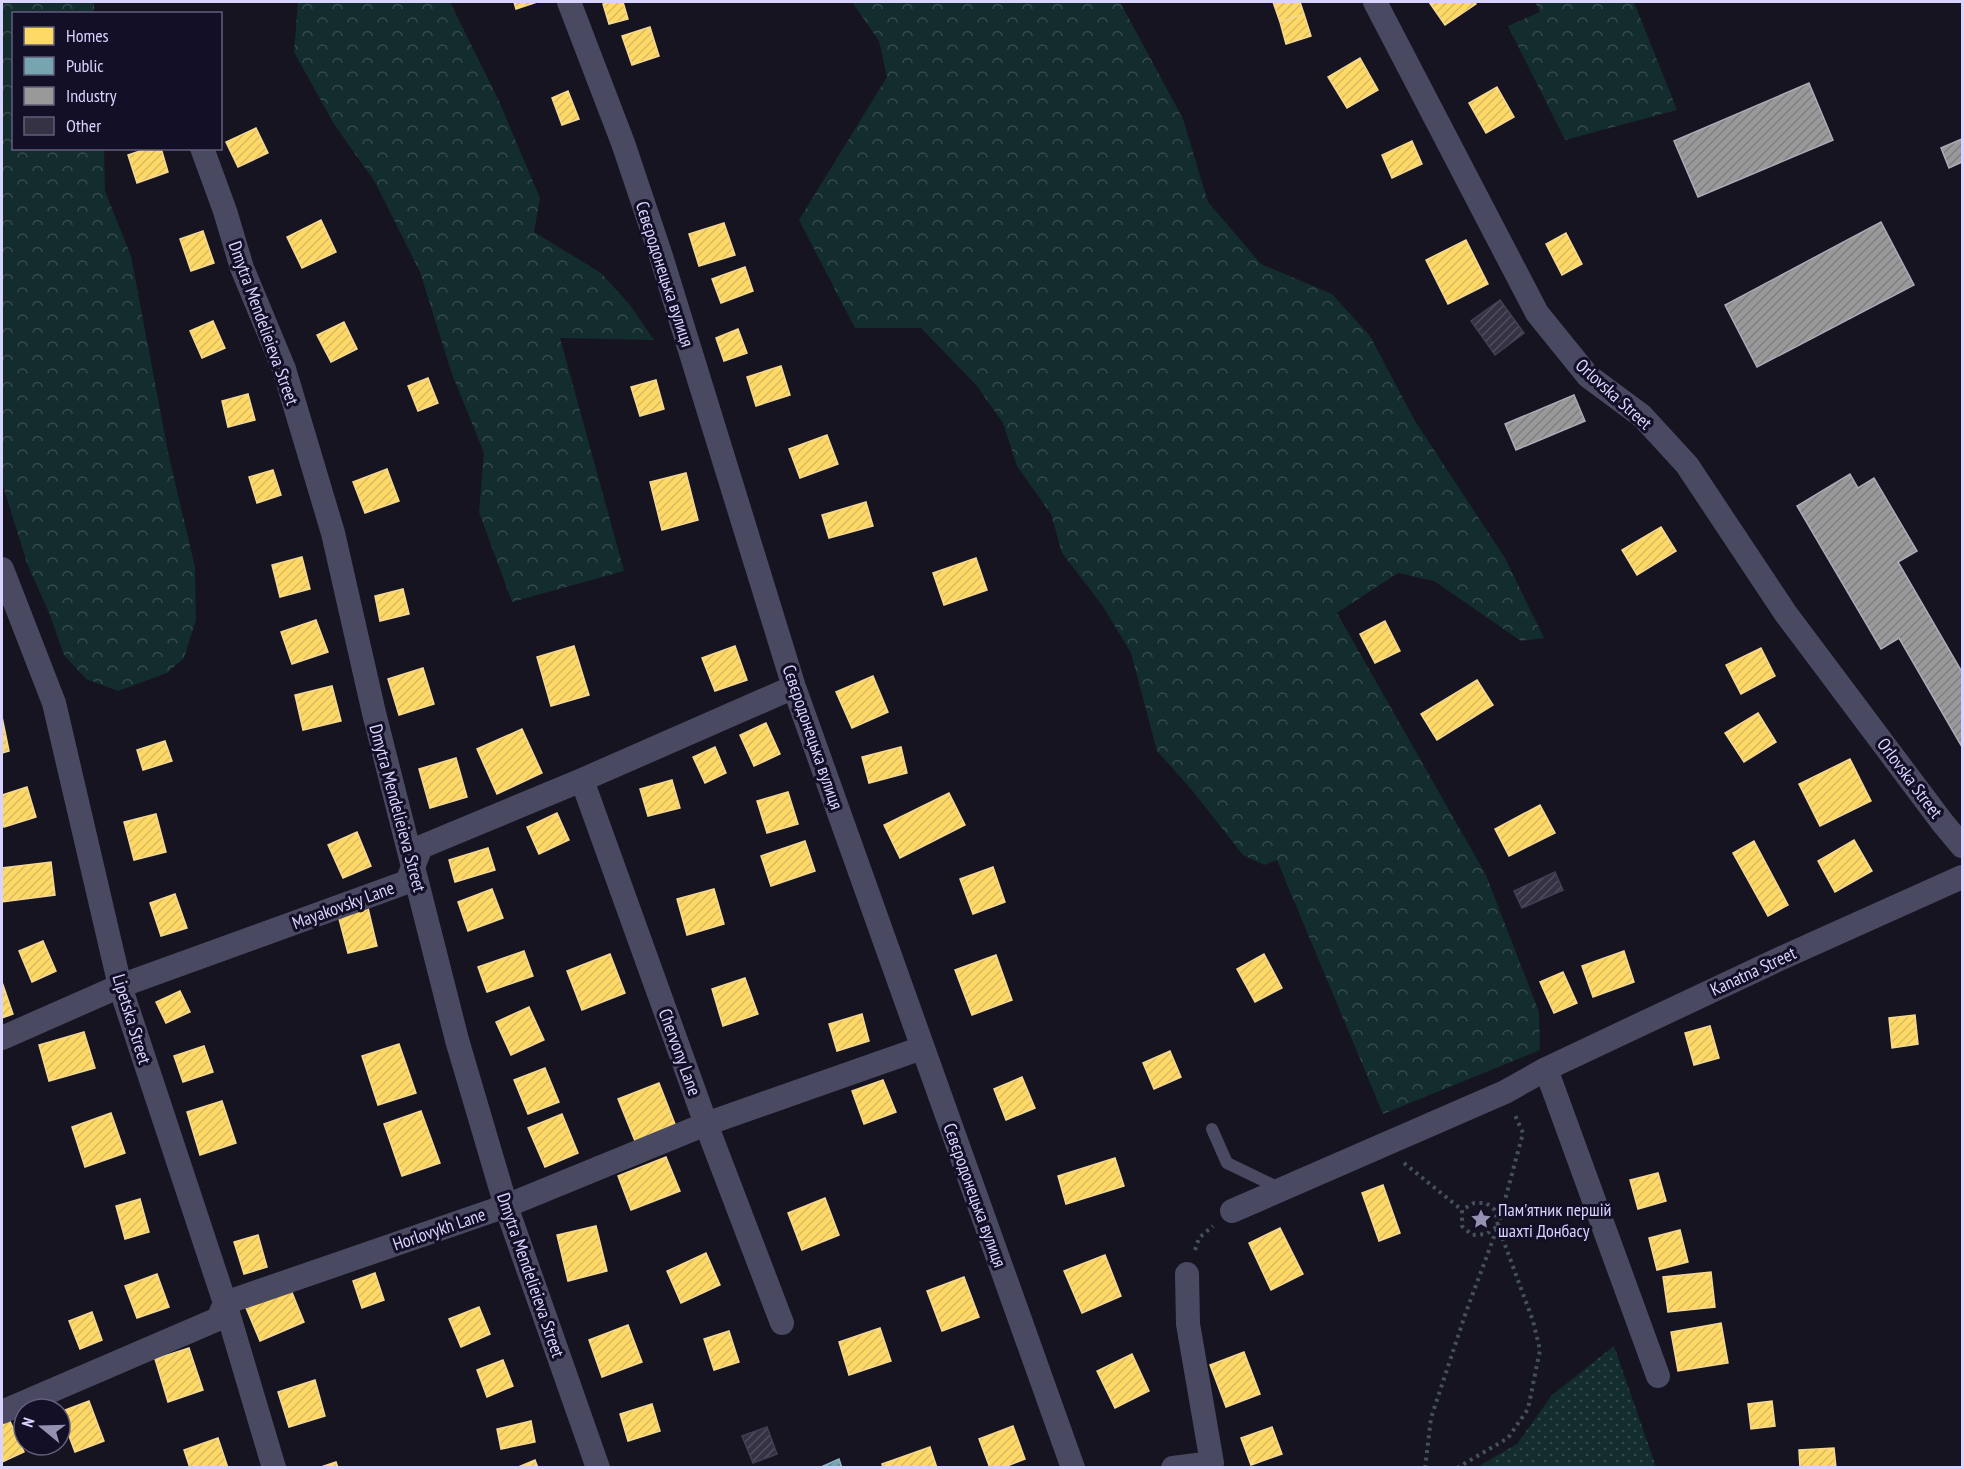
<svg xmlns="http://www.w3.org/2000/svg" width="1964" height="1469" font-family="'PT Sans Narrow',sans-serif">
<defs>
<pattern id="grass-dots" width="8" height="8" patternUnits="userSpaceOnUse" patternTransform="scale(1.5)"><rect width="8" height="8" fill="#132c2d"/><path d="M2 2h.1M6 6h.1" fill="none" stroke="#354a4c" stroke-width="1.8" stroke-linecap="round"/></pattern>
<pattern id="forest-crowns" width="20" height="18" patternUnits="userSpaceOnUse" patternTransform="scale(1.5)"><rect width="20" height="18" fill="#132c2d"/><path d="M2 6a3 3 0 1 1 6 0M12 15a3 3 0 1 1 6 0" fill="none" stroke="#354a4c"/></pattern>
<pattern id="homes-hatch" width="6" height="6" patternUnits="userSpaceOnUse" patternTransform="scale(1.5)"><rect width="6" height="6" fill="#ffd966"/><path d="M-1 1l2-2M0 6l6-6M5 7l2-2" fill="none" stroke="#d9ba61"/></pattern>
<pattern id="public-hatch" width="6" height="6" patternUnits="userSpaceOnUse" patternTransform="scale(1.5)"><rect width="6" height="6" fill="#76a5af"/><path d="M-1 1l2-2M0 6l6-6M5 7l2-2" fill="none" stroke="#668791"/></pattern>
<pattern id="industry-hatch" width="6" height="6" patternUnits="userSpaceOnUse" patternTransform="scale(1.5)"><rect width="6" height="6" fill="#999"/><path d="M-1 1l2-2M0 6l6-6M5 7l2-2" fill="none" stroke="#7f7e82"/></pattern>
<pattern id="building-hatch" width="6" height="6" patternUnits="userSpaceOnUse" patternTransform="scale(1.5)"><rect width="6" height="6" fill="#343243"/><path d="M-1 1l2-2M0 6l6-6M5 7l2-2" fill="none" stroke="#514f5f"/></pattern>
</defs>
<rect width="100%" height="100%" fill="#161421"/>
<path fill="url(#grass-dots)" d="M1614,1346L1656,1467H1477L1517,1444L1552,1395Z"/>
<path fill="url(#forest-crowns)" d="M2,2H94V13L14,14V148L104,149L105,191L131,256L169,457L195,567L196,620L184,658L167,673L118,691L86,679L64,655L50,615L27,563L2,483Z
M298,2H450L498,99L540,198L534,232L601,273L630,305L654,340L560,338L624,571L512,602L479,512L484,453L452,374L420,272L375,182L334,124L294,52Z
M852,2H1120L1183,119L1208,202L1261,264L1332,294L1370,336L1415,421L1505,558L1544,638L1521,641L1434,581L1398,573L1337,613L1486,875L1539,1012L1540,1050L1383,1114L1277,860L1264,865L1243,855L1191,789L1157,751L1131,653L1102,605L1062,553L1051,514L1017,466L1003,423L977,386L921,328H855L799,220L887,77L879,41Z
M1535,2H1634L1677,110L1565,140L1508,26L1540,12Z"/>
<path fill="url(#homes-hatch)" stroke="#f4d894" stroke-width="1.5" d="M514,2H537L516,9Z
M612,2H623L628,19L609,24L603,4Z
M1273,2H1300L1304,14L1280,22Z
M1429,2H1474L1476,4L1445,25Z
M1304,14L1311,36L1286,44L1280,22Z
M650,27L659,56L632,65L622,36Z
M1360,58L1378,90L1347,108L1328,77Z
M1497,87L1514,117L1486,133L1469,103Z
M568,91L579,119L562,125L552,98Z
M256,128L268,153L238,167L226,142Z
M1412,141L1422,164L1392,178L1382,155Z
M149,148H161L168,172L137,183L128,155Z
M321,220L336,252L302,268L287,237Z
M724,223L735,255L699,266L689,234Z
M203,231L214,263L191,271L180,239Z
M1566,233L1582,264L1562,275L1546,244Z
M1466,240L1488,284L1448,304L1426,260Z
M745,267L753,291L721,303L712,279Z
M213,321L225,348L202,358L190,331Z
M344,322L357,349L331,362L317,335Z
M738,329L747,353L724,361L716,338Z
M781,366L790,395L756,406L747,377Z
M428,378L438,403L418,411L408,386Z
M656,380L664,409L640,416L631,387Z
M248,394L255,420L228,427L222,401Z
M827,435L838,464L800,478L789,449Z
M387,469L399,501L365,513L353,482Z
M273,470L281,495L257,503L249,477Z
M686,473L698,520L662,530L650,482Z
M866,502L873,526L829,538L822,515Z
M1661,527L1676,551L1637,575L1622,550Z
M302,557L310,589L280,597L272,565Z
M976,558L987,590L944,605L933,573Z
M403,589L409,614L380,621L375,596Z
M316,620L328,652L292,664L281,632Z
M1385,621L1400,651L1375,663L1360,634Z
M574,646L589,695L551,706L537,657Z
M735,646L747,680L715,691L702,658Z
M1761,648L1775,676L1741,694L1726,665Z
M423,668L434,704L399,715L388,679Z
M873,676L888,712L852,728L836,692Z
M1477,680L1493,705L1437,740L1421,714Z
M332,686L341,721L303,730L295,695Z
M1758,713L1776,742L1744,762L1725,733Z
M2,717L9,751L2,753Z
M766,723L780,754L754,766L740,735Z
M522,729L542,773L497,794L477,749Z
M165,741L172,761L143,770L137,750Z
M715,747L726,773L705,783L693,757Z
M901,747L907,773L869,783L862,757Z
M456,758L467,797L430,808L419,769Z
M1850,759L1871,801L1820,826L1799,784Z
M672,780L680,808L648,816L640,789Z
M27,787L36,817L4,827L2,819V795Z
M788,792L798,824L767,833L757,801Z
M949,793L965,825L900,858L884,825Z
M1540,805L1555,833L1509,856L1495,829Z
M557,813L569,840L539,854L527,827Z
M156,814L166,852L134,860L124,822Z
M357,832L371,866L343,878L328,845Z
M1854,840L1872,871L1835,892L1818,861Z
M805,841L815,871L771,886L761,856Z
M1754,841L1788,905L1768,916L1733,853Z
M488,848L495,870L455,882L449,860Z
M51,862L55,895L2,902V868Z
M993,867L1005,902L973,914L960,879Z
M492,889L503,918L468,931L458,902Z
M714,889L724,924L687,935L677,899Z
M175,894L187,928L161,936L150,903Z
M368,908L377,946L348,953L338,915Z
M43,941L56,971L32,982L19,951Z
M524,951L533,976L487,992L478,967Z
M1624,951L1634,982L1593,997L1582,966Z
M610,954L625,993L582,1010L567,971Z
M1264,954L1282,988L1255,1002L1237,969Z
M996,955L1012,1000L972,1015L955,970Z
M1563,972L1577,1003L1554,1013L1540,982Z
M745,978L758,1014L723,1026L712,989Z
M2,982L13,1014L2,1018Z
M180,991L190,1012L166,1023L156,1002Z
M529,1007L544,1040L511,1055L496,1022Z
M862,1014L869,1041L837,1051L829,1024Z
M1915,1015L1918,1044L1892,1048L1889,1018Z
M1710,1026L1719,1058L1694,1065L1685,1033Z
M84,1032L95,1068L49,1081L39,1045Z
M399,1044L416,1093L378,1105L362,1056Z
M204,1046L213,1072L183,1082L174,1056Z
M1170,1051L1181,1077L1154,1089L1143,1063Z
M545,1068L559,1102L528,1114L514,1080Z
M1022,1077L1035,1108L1006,1120L994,1089Z
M883,1080L896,1112L864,1124L852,1091Z
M659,1083L675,1124L635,1141L618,1099Z
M222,1101L236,1143L200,1155L187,1112Z
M421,1111L440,1163L402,1176L384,1124Z
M111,1113L125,1153L85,1167L72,1127Z
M562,1114L578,1153L545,1167L528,1128Z
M666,1157L680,1191L631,1210L618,1176Z
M1115,1158L1124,1186L1066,1204L1058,1176Z
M1658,1173L1666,1201L1638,1209L1630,1180Z
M1383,1185L1400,1233L1379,1241L1362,1193Z
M825,1198L839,1235L802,1250L788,1213Z
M140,1199L149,1232L125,1239L116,1206Z
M596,1226L607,1271L568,1281L557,1235Z
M1280,1228L1303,1274L1271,1290L1249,1243Z
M1680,1230L1688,1262L1657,1270L1649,1238Z
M258,1235L267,1267L244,1274L234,1242Z
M706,1253L720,1285L681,1303L667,1271Z
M1105,1255L1121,1296L1082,1313L1064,1271Z
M1711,1272L1715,1307L1668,1312L1663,1277Z
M375,1273L384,1300L362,1308L353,1281Z
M157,1274L169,1307L137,1318L125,1286Z
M964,1277L979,1317L942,1331L927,1291Z
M291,1290L304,1322L260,1341L246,1308Z
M479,1307L490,1334L461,1347L449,1319Z
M92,1312L102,1340L80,1349L69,1321Z
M1721,1323L1728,1363L1678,1371L1671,1332Z
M628,1325L642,1362L602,1377L589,1340Z
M880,1328L891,1361L849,1375L839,1342Z
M729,1331L739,1362L714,1370L704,1339Z
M189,1348L203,1390L168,1402L155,1359Z
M1244,1352L1260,1394L1226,1407L1210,1365Z
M1132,1354L1149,1391L1115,1408L1097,1371Z
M503,1360L513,1386L487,1397L477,1370Z
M315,1380L325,1416L289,1427L278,1392Z
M89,1401L104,1441L75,1452L60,1412Z
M1772,1401L1775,1426L1751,1429L1748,1404Z
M652,1404L660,1431L628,1441L620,1414Z
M8,1417L24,1452L2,1462V1420Z
M531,1421L535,1442L501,1449L497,1429Z
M1013,1426L1025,1459L1002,1468H990L979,1439Z
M1272,1427L1282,1454L1251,1465L1241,1438Z
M218,1438L228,1468H190L184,1450Z
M930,1447L937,1468H883L882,1464Z
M1834,1448L1836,1468H1800L1799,1450Z
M535,1460L538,1468H516Z
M336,1462L338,1468H318Z"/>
<path fill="url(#public-hatch)" stroke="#94b3c7" stroke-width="1.5" d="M839,1459L842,1468H819Z"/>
<path fill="url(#industry-hatch)" stroke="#acabb8" stroke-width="1.5" d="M1809,83L1833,140L1698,197L1674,141Z
M1962,139V162L1949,168L1941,148Z
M1881,222L1914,285L1757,367L1725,305Z
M1574,395L1585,421L1516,450L1505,424Z
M1850,474L1858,488L1874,478L1917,551L1898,562L1962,672V747L1899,638L1881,649L1797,506Z"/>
<path fill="url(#building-hatch)" stroke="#433f54" stroke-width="1.5" d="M1500,300L1524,333L1495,355L1471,321Z
M1555,872L1563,890L1522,908L1514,891Z
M767,1427L777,1454L753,1463L742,1436Z"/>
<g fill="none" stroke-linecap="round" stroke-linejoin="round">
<path stroke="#44505f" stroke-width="4" stroke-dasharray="3 4.5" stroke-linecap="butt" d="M1404,1163L1462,1210
M1195,1250L1199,1238L1213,1226
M1425,1468L1431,1418L1466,1312L1498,1226L1495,1210L1486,1203H1474L1462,1210V1226L1472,1235L1486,1234L1498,1226
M1457,1468L1508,1438L1528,1409L1540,1350L1533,1321L1498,1226L1523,1133L1515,1115"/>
<path stroke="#4a4962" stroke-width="12" d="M1212,1129L1227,1163L1281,1189"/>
<path stroke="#4a4962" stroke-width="24" d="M569,2L623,143L660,253L794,687L1073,1468
M1375,2L1537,313L1588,376L1642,416L1687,465L1786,614L1942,822L1962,846
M202,148L225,211L242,268L284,369L333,533L374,713L457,1040L506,1206L598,1468
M2,569L54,703L120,986L225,1303L274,1468
M582,780L706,1124L782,1323
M2,1038L120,986L407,882L421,847L582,780L794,687
M1546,1069L1658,1376
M1232,1211L1505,1092L1546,1069L1775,961L1962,877
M2,1412L218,1319L225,1303L506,1206L706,1124L922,1048
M1173,1468L1212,1463L1188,1324L1187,1274"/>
</g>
<defs>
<g id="sight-bare" transform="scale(1.62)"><path d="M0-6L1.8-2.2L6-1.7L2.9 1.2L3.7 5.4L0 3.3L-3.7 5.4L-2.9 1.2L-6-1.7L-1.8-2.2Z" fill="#9591b1" stroke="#130f26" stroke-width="2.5" paint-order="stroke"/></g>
</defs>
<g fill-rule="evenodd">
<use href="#sight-bare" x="1481" y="1219"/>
</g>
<g text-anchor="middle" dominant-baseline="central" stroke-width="6" stroke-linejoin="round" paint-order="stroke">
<g font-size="18" fill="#d9d4ff" stroke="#130f26">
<text transform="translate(665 274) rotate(72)">Сєвєродонецька вулиця</text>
<text transform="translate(264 323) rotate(70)">Dmytra Mendelieieva Street</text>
<text transform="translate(1614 394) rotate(42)">Orlovska Street</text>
<text transform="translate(813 737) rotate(71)">Сєвєродонецька вулиця</text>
<text transform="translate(1910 778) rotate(53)">Orlovska Street</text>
<text transform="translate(398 808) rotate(75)">Dmytra Mendelieieva Street</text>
<text transform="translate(343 905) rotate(-20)">Mayakovsky Lane</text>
<text transform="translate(1753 971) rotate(-25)">Kanatna Street</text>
<text transform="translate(132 1019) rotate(73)">Lipetska Street</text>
<text transform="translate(680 1052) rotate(70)">Chervony Lane</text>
<text transform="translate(975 1195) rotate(70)">Сєвєродонецька вулиця</text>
<text transform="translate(439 1229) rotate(-19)">Horlovykh Lane</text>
<text transform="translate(531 1275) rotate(71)">Dmytra Mendelieieva Street</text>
</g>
<g font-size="18" fill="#d9d4ff" stroke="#130f26" text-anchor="start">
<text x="1498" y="1209">Пам'ятник першій<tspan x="1498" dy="21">шахті Донбасу</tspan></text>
</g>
</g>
<rect width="1964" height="1469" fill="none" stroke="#d9d4ff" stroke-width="6"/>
<rect x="12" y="12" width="210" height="138" fill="#130f26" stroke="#625e7d" stroke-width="1.5"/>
<rect x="24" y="27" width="30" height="18" fill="#ffd966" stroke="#625e7d" stroke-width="1.5"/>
<text x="66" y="42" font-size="18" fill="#d9d4ff">Homes</text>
<rect x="24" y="57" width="30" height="18" fill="#76a5af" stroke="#625e7d" stroke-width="1.5"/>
<text x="66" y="72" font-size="18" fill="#d9d4ff">Public</text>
<rect x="24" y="87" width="30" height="18" fill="#999999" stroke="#625e7d" stroke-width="1.5"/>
<text x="66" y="102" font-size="18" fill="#d9d4ff">Industry</text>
<rect x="24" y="117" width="30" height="18" fill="#343243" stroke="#625e7d" stroke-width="1.5"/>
<text x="66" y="132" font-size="18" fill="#d9d4ff">Other</text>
<g transform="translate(42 1427) rotate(289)"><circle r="28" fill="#130f26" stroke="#625e7d" stroke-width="1.5"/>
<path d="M0-4.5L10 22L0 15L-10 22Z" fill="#9591b1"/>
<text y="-9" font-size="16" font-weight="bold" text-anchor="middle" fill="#d9d4ff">N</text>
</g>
</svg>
